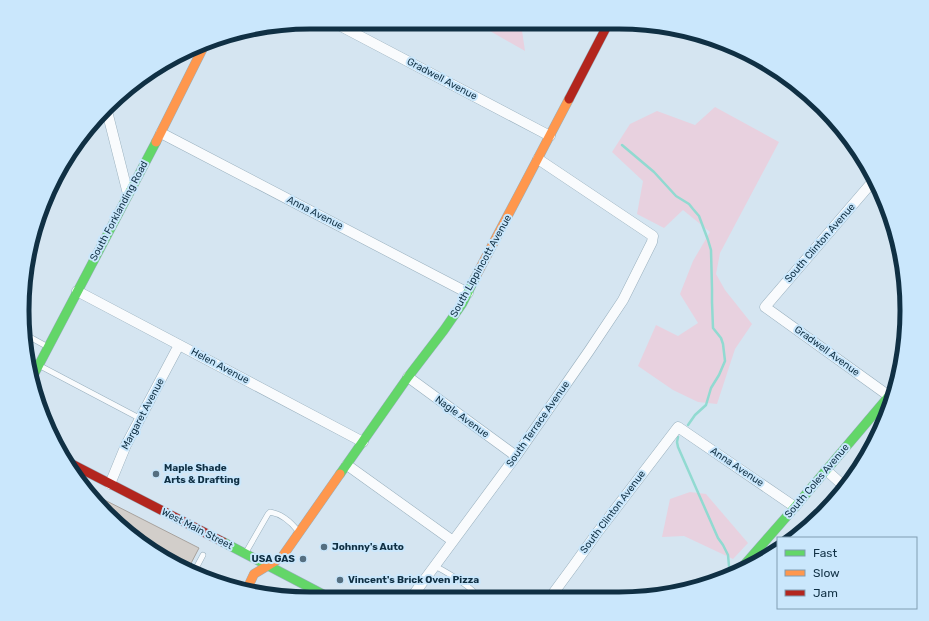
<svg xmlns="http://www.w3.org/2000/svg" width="929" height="621" font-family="Rubik,sans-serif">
<rect width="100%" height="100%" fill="#d5e5f1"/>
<path fill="#e8d1df" d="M483,23L521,24L525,51L490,31Z
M715,107L779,142L720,253L716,274L725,290L752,324L735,349L717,404L698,402L673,390L638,366L656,325L678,336L698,323L680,294L693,261L710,232L683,210L664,228L637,214L643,181L612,152L630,124L657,111L695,125Z
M690,492L706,494L748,543L733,559L684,536L662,537L670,499Z"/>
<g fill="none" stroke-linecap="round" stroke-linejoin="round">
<path stroke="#91dad1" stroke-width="2.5" d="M622,145L654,172L676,196L689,204L693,209L699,216L708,240L711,250L712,289V302L713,328L721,338L723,344L725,361L719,375L711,388L706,405L695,415L688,425
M678,437L677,442L678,447L718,538L723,545L728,555L729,566"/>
</g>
<path fill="#d2ceca" stroke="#a7a29d" d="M89,492L199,548L187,571L183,569L148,544L150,540L136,532L135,535L107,515Z"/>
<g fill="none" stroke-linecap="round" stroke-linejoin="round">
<g stroke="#98afbd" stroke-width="6">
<path id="lane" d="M26,335L48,347
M27,359L141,419
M245,554L268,514L270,512C282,514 291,522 298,531
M435,566C450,574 469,585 480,598
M194,572L203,555"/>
</g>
<g stroke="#98afbd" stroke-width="11">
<path id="street" d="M333,22L550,136
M107,111L128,194
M161,133L468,293
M874,180L765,307L889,396
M77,291L363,442
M408,377L516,456
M347,465L453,541
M826,470L845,487
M110,484L126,445L179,345
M411,598L516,456L589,351L623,300L652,242L653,236L538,159
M549,599L574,565L597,533L678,427L795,507"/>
</g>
<g stroke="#98afbd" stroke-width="10">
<path id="fast" d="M32,378L156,142
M340,474L408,377L444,330L462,304L475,278
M223,542L328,597
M738,572L795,507L895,389"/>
</g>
<g stroke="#98afbd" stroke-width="10">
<path id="slow" d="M156,142L205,44
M475,278L569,99
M247,589L254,574L282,557L340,474"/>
</g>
<g stroke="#98afbd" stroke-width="10">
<path id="jam" d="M569,99L608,24
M66,461L223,542"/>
</g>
<use href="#lane" stroke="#f9fbfd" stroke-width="5"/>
<use href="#street" stroke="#f9fbfd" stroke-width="10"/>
<use href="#fast" stroke="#63d668" stroke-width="9"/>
<use href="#slow" stroke="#ff974d" stroke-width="9"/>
<use href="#jam" stroke="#b3261e" stroke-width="9"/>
</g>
<g fill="#556f81" stroke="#cae7fc" stroke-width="1.5">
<circle cx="156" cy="474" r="4"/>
<circle cx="324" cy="547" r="4"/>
<circle cx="303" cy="559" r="4"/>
<circle cx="340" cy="580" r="4"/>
</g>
<g text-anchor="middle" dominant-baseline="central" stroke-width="4" stroke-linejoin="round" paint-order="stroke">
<g font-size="10" fill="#103044" stroke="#cae7fc">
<text transform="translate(442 79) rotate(28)">Gradwell Avenue</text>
<text transform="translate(119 211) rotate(-62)">South Forklanding Road</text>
<text transform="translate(315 213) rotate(27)">Anna Avenue</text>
<text transform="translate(820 243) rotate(-49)">South Clinton Avenue</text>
<text transform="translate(481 266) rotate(-61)">South Lippincott Avenue</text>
<text transform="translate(827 351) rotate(36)">Gradwell Avenue</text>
<text transform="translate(220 366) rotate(28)">Helen Avenue</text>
<text transform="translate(143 414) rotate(-62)">Margaret Avenue</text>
<text transform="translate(462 417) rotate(36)">Nagle Avenue</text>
<text transform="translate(538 424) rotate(-55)">South Terrace Avenue</text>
<text transform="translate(737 467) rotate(34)">Anna Avenue</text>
<text transform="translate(817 481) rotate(-50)">South Coles Avenue</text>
<text transform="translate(613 512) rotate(-53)">South Clinton Avenue</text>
<text transform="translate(197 529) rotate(27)">West Main Street</text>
</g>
<g font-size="10" font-weight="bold" fill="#103044" stroke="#cae7fc" text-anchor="start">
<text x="164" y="468">Maple Shade<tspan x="164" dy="12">Arts &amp; Drafting</tspan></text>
<text x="332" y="547">Johnny's Auto</text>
<text x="295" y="559" text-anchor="end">USA GAS</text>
<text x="348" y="580">Vincent's Brick Oven Pizza</text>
</g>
</g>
<path d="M0 0H929V621H0ZM310 29H619A281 281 0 0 1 900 310V311A281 281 0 0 1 619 592H310A281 281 0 0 1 29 311V310A281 281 0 0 1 310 29Z" fill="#cae7fc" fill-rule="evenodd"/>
<path fill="none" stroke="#103044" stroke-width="5" d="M310 29H619A281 281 0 0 1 900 310V311A281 281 0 0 1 619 592H310A281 281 0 0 1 29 311V310A281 281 0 0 1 310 29Z"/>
<rect x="777" y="537" width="140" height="72" fill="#cae7fc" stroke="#809eb2"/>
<rect x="785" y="550" width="20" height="6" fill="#63d668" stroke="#809eb2"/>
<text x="813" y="557" font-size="12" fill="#103044">Fast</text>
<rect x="785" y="570" width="20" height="6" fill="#ff974d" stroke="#809eb2"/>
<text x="813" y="577" font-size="12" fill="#103044">Slow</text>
<rect x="785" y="590" width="20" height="6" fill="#b3261e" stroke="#809eb2"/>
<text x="813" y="597" font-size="12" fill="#103044">Jam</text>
</svg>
